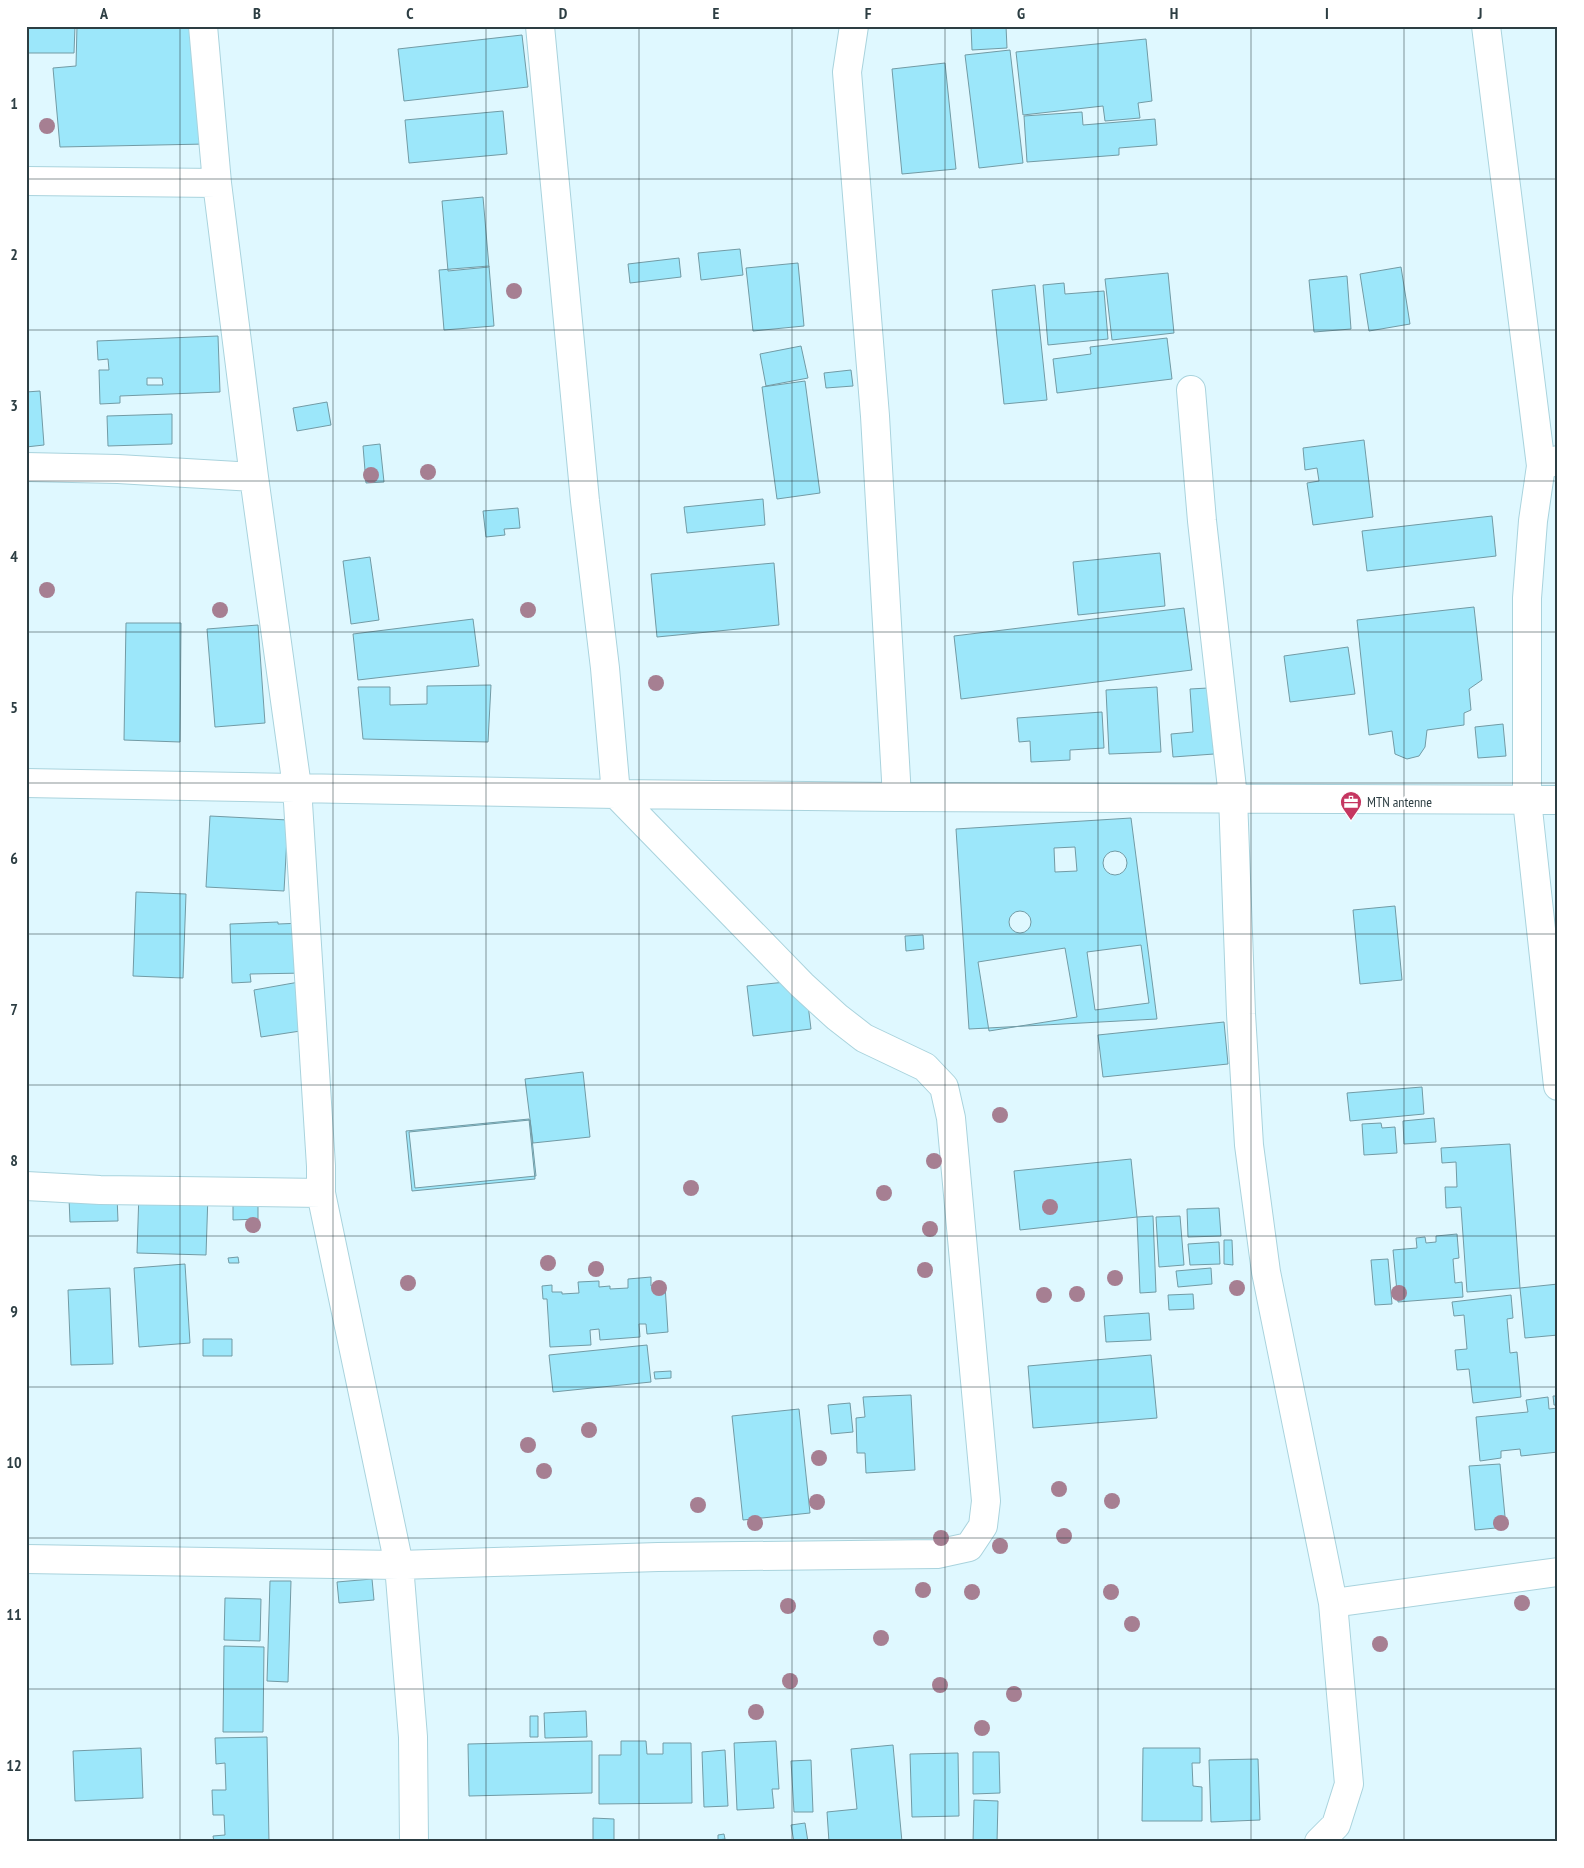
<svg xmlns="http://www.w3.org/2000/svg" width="1584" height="1868" font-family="'PT Sans Narrow',sans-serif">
<rect width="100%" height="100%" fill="#dff8ff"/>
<path fill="#9ce7fa" stroke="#729ba5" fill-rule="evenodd" d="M26,26H75L74,53H26Z
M77,26H194L206,144L60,147L53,68L76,66Z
M971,26H1006L1007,48L972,50Z
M522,35L528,87L404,101L398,49Z
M1146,39L1152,101L1138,103L1140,118L1105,121L1103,106L1023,115L1016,52Z
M1010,50L1023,163L979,168L965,55Z
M945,63L956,169L902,174L892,69Z
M503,111L507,154L409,163L405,120Z
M1082,112L1083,125L1155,119L1157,145L1119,148V155L1027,162L1024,116Z
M483,197L489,267L448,271L442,201Z
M740,249L743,275L701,280L698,253Z
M679,258L681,277L630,283L628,264Z
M798,263L804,326L753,331L746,268Z
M489,266L494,326L444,330L439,270Z
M1401,267L1410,324L1369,331L1360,274Z
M1168,273L1174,333L1112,340L1105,279Z
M1347,276L1351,329L1314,332L1309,280Z
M1064,283L1065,294L1104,291L1108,339L1048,345L1043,285Z
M1035,285L1047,400L1004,404L992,290Z
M218,336L220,392L120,396V403L100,404L99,370H109L108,359L98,360L97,341ZM147,378H162L163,385H147Z
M1167,338L1172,379L1057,393L1053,359L1091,354L1090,347Z
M801,346L808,378L766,386L760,354Z
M851,370L853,386L826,388L824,373Z
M805,381L820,493L777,499L762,387Z
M40,391L44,445L26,447V392Z
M327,402L331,425L297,431L293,408Z
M172,414V444L108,446L107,416Z
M1364,440L1373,517L1313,525L1307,483L1319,481L1317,468L1305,470L1303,448Z
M380,444L384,482L366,483L363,446Z
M763,499L765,525L687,533L684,507Z
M518,508L520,528L504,529L505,535L486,537L483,511Z
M1492,516L1496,556L1367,571L1362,531Z
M1160,553L1165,606L1078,615L1073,562Z
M370,557L379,620L351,624L343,561Z
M774,563L779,625L657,637L651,574Z
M1474,607L1482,680L1469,689L1471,710L1464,713V725L1427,730L1425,747L1419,756L1407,759L1395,754L1392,731L1369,735L1357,620Z
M1184,608L1192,670L961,699L954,636Z
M473,619L479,666L358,680L353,634Z
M126,623H181L180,742L124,740Z
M258,625L265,723L215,727L207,629Z
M1348,647L1355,694L1290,702L1284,656Z
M491,685L488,742L363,739L358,687H390V705L427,704V686Z
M1157,687L1161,752L1109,754L1106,690Z
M1208,688L1214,754L1173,757L1171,734L1193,732L1190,689Z
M1102,712L1104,748L1070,750V760L1031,762L1030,741L1019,742L1017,718Z
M1503,724L1506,756L1478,758L1475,727Z
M210,816L288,820L284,891L206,887Z
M1131,818L1157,1019L969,1029L956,829Z
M1075,847L1077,871L1055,872L1054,848Z
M1103 863a12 12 0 1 1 24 0a12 12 0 1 1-24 0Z
M136,892L186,894L183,978L133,976Z
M1395,906L1402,980L1360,984L1353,910Z
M1009 922a11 11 0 1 1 22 0a11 11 0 1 1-22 0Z
M278,922V924L304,923L306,973L250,974L251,982L232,983L230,924Z
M923,935L924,949L906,951L905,936Z
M1141,945L1149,1003L1095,1010L1087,952Z
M1065,948L1077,1017L989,1031L978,962Z
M805,980L811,1029L753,1036L747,986Z
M299,982L307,1030L261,1037L254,990Z
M1224,1022L1228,1064L1103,1077L1098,1035Z
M583,1072L590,1137L533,1143L525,1079Z
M1422,1087L1424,1114L1350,1121L1347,1093Z
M1434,1118L1436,1142L1404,1144L1403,1121Z
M529,1119L535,1179L412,1191L406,1131Z
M530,1120L536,1176L415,1188L409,1132Z
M1381,1123L1382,1128L1395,1127L1397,1153L1364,1155L1362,1124Z
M1510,1144L1520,1288L1467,1292L1461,1207L1446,1208L1445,1187H1457L1456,1162L1442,1163L1441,1148Z
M1131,1159L1137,1217L1020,1230L1014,1171Z
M139,1192L208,1194L206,1255L137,1253Z
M117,1196L118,1221L70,1222L69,1198Z
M233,1197H258V1219L233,1220Z
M1219,1208L1221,1236L1188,1237L1187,1209Z
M1153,1216L1156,1292L1140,1293L1137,1217Z
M1180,1216L1184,1265L1159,1267L1156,1217Z
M1457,1234L1459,1258L1453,1259L1455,1283L1462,1282L1463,1297L1398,1302L1393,1250L1417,1248L1416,1238L1425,1237L1426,1243L1436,1242V1236Z
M1224,1240H1232L1233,1265L1224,1264Z
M1219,1242L1220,1264L1190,1265L1188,1244Z
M238,1257L239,1263H229L228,1258Z
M1388,1259L1392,1304L1375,1305L1371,1260Z
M185,1264L190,1343L139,1347L134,1268Z
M1211,1268L1212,1284L1178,1287L1176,1271Z
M651,1277V1286L665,1285L668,1332L647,1334L646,1324H639L640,1337L600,1340L599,1329L590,1330L591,1345L550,1347L547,1299H543L542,1286L552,1285V1292H562V1294L579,1293L578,1282L599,1281V1287L610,1286V1289L628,1288V1279Z
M1558,1284V1335L1525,1338L1520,1288Z
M110,1288L113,1364L71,1365L68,1290Z
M1193,1294L1194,1309L1169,1310L1168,1295Z
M1511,1295L1513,1318L1507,1319L1510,1353L1517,1352L1521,1397L1473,1403L1469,1369L1457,1370L1455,1350L1467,1349L1464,1315L1454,1316L1452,1302Z
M1149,1313L1151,1340L1106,1342L1104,1316Z
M203,1339H232V1356H203Z
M647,1345L651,1382L553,1392L549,1355Z
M1151,1355L1157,1418L1033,1428L1028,1366Z
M671,1371V1378L655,1379L654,1372Z
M911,1395L915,1470L866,1473L865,1453H857L856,1418L865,1417L863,1397Z
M1553,1396H1558V1405H1554Z
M1548,1397L1549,1409L1558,1408V1452L1521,1456L1520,1449L1501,1451V1458L1480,1461L1476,1417L1528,1412L1526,1400Z
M850,1403L853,1432L831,1434L828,1405Z
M799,1409L810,1513L743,1520L732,1416Z
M1500,1464L1506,1527L1475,1530L1469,1466Z
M372,1579L374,1600L339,1603L337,1582Z
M270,1581H291L288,1682L267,1681Z
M225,1598L261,1599L260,1641L224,1640Z
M224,1646L264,1647L263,1732H223Z
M586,1711L587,1737L545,1738L544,1713Z
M530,1716H538V1737H530Z
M267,1737L269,1842H214L213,1836L225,1835L224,1815H213L212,1790H226L225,1763L216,1764L215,1738Z
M592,1741V1793L469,1796L468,1744Z
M621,1741H646L647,1754H663V1743H691L692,1803L599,1804V1755H621Z
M776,1741L779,1789H772L774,1808L737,1810L734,1743Z
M893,1745L902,1842H829L827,1812L857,1809L851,1749Z
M141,1748L143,1798L75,1801L73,1751Z
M1143,1748H1200V1763H1192L1193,1786L1202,1787V1821H1142Z
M725,1750L728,1806L704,1807L702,1752Z
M973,1752H999L1000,1793L973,1794Z
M958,1753L959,1816L912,1817L910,1754Z
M1258,1759L1260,1820L1211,1822L1209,1760Z
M811,1760L813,1812H794L791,1761Z
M974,1800L998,1801L997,1842H973Z
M593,1818L614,1819V1842H593Z
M805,1823L808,1842H794L791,1825Z
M724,1834L725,1839L718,1840V1835Z"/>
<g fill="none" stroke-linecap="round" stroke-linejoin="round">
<g stroke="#a9d3dd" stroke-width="30">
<path id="street" d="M203,26L217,183L254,477L297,787L321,1166V1193L399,1565L413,1737L414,1842
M854,26L847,72L875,416L897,797
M1486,26L1541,466
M26,181L217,183
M1191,390L1202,521L1233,797L1241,1014L1249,1145L1266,1272L1333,1603L1349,1784L1336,1825L1319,1842
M1558,460L1541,466L1533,521L1527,598V800L1558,1086
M26,467L118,469L254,477
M26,783L616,794L897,797L1558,800
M26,1186L100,1190L321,1193
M26,1559L399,1565L658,1557L937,1554L969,1547L983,1526L986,1501L951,1118L944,1087L925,1067L864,1038L837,1017L802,985L616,794L605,668L585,501L540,26
M1333,1603L1558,1572"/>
</g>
<use href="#street" stroke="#fff" stroke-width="28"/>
</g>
<g fill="#a67f92">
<circle cx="47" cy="126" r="8"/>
<circle cx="514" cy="291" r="8"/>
<circle cx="428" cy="472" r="8"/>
<circle cx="371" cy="475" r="8"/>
<circle cx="47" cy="590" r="8"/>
<circle cx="220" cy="610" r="8"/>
<circle cx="528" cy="610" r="8"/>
<circle cx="656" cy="683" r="8"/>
<circle cx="1000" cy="1115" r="8"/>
<circle cx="934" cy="1161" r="8"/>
<circle cx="691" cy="1188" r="8"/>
<circle cx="884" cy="1193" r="8"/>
<circle cx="1050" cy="1207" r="8"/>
<circle cx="253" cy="1225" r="8"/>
<circle cx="930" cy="1229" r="8"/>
<circle cx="548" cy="1263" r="8"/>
<circle cx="596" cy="1269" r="8"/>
<circle cx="925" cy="1270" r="8"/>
<circle cx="1115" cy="1278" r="8"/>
<circle cx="408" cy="1283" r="8"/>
<circle cx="659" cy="1288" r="8"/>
<circle cx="1237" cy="1288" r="8"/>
<circle cx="1399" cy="1293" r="8"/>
<circle cx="1077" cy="1294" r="8"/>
<circle cx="1044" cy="1295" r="8"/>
<circle cx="589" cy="1430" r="8"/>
<circle cx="528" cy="1445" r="8"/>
<circle cx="819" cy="1458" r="8"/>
<circle cx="544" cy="1471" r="8"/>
<circle cx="1059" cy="1489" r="8"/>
<circle cx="1112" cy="1501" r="8"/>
<circle cx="817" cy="1502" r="8"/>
<circle cx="698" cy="1505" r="8"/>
<circle cx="755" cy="1523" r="8"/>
<circle cx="1501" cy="1523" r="8"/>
<circle cx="1064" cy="1536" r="8"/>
<circle cx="941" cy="1538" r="8"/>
<circle cx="1000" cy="1546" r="8"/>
<circle cx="923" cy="1590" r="8"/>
<circle cx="972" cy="1592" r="8"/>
<circle cx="1111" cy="1592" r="8"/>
<circle cx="1522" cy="1603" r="8"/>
<circle cx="788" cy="1606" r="8"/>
<circle cx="1132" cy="1624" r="8"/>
<circle cx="881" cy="1638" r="8"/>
<circle cx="1380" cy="1644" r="8"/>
<circle cx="790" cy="1681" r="8"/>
<circle cx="940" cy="1685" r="8"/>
<circle cx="1014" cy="1694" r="8"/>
<circle cx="756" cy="1712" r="8"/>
<circle cx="982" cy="1728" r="8"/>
</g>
<path fill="none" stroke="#2d3e43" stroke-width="1" stroke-opacity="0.55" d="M180,26V1842M333,26V1842M486,26V1842M639,26V1842M792,26V1842M945,26V1842M1098,26V1842M1251,26V1842M1404,26V1842M26,179H1558M26,330H1558M26,481H1558M26,632H1558M26,783H1558M26,934H1558M26,1085H1558M26,1236H1558M26,1387H1558M26,1538H1558M26,1689H1558"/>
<defs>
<g id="office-pin" transform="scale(1.125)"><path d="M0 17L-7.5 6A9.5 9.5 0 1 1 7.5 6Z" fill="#c53661" stroke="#fff"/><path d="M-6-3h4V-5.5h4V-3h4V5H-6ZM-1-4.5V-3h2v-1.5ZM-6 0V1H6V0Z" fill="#fff"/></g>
</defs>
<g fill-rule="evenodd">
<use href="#office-pin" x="1351" y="802"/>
</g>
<g text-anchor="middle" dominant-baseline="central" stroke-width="5" stroke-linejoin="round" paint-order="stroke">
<g font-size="14" fill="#2d3e43" stroke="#fff" text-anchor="start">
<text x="1367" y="802">MTN antenne</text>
</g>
</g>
<rect width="1584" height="1868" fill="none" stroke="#ffffff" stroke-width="55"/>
<rect x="28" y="28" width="1528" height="1812" fill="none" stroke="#2d3e43" stroke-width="2"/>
<g font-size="16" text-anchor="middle" font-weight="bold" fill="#2d3e43">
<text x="104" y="19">A</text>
<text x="257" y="19">B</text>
<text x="410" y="19">C</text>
<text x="563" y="19">D</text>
<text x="716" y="19">E</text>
<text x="868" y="19">F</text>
<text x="1021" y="19">G</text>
<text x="1174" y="19">H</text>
<text x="1327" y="19">I</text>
<text x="1480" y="19">J</text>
<text x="14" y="109">1</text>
<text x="14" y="260">2</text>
<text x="14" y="411">3</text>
<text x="14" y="562">4</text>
<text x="14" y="713">5</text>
<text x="14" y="864">6</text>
<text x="14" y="1015">7</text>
<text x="14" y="1166">8</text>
<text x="14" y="1317">9</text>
<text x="14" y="1468">10</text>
<text x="14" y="1620">11</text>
<text x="14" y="1771">12</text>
</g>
</svg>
